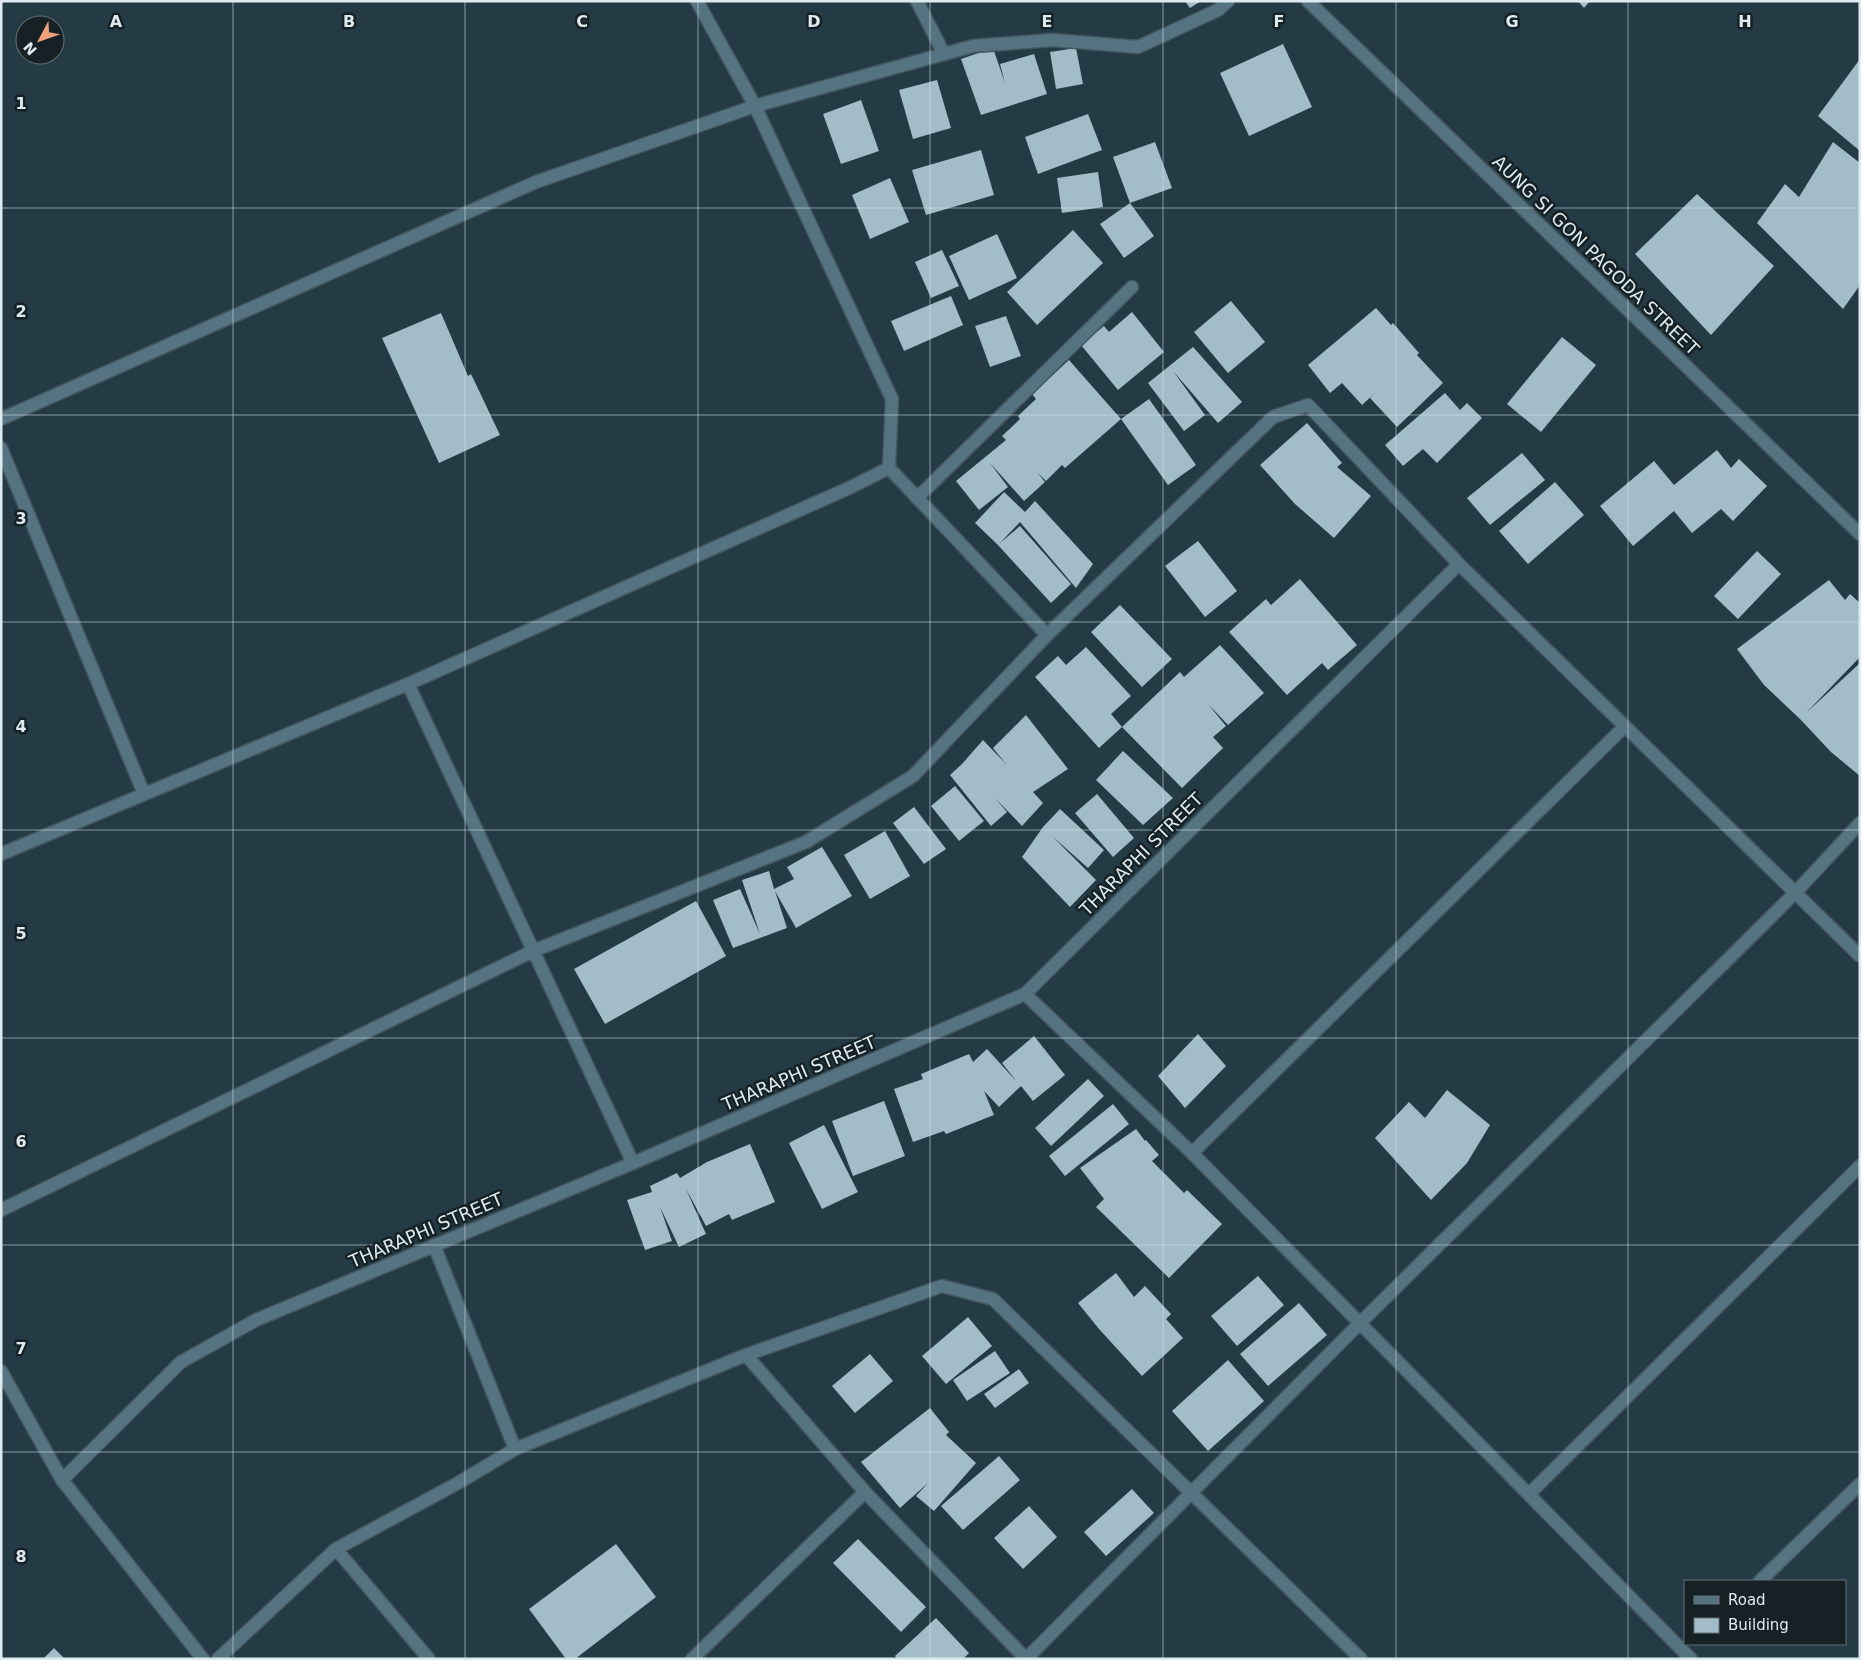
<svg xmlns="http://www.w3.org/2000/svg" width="1861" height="1660" font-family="'DejaVu Sans',sans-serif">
<rect width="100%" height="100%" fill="#243b45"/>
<path fill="#a2bcc8" d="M1185,1H1201L1190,8Z
M1578,1H1590L1584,8Z
M1283,44L1312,107L1249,136L1220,73Z
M993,48L1005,83L1000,64L1034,54L1047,94L981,115L961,59Z
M1076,48L1083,84L1056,89L1050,52Z
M1860,59V151L1818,116Z
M937,80L951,128L913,139L899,90Z
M861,100L879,151L841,164L823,114Z
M1088,114L1102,150L1038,174L1025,137Z
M1155,142L1172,188L1130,203L1154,236L1124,258L1100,224L1130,203L1113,157Z
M1833,142L1860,163V285L1843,309L1757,223L1785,184L1799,197Z
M981,150L994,195L926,215L912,170Z
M1098,172L1103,207L1062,213L1057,178Z
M890,178L909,222L870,239L852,195Z
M1697,194L1774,266L1711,335L1635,254Z
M1073,230L1103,263L1037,325L1007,292Z
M997,234L1017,278L969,300L949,256Z
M942,250L959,286L931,298L915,262Z
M951,296L963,325L904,351L891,321Z
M1231,301L1265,342L1228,373L1194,332Z
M1376,308L1391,325L1393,323L1419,353L1417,355L1443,383L1397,427L1370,398L1376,392L1362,405L1342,383L1330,393L1308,365Z
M1132,312L1164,352L1118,390L1081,345L1104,326L1109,332Z
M441,313L468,376L471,374L500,435L439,463L382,338Z
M1006,316L1021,356L990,367L975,326Z
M1562,337L1596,365L1541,432L1507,404Z
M1193,347L1242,402L1218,423L1173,371L1205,415L1184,431L1148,383Z
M1069,360L1121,419L1149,399L1196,465L1168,485L1121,419L1065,468L1062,465L1046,481L1037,472L1045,482L1024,501L990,463L1008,487L979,510L956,481L1006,440L1002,436L1020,419L1018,416L1036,399L1032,394Z
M1445,393L1460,410L1467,403L1482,418L1437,463L1423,449L1403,466L1385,445Z
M1307,423L1342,463L1337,467L1371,496L1334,538L1295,504L1260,465Z
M1717,450L1731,468L1739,459L1767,486L1733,521L1721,509L1692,533L1674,511L1633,546L1600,506L1654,461L1674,485Z
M1522,453L1545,480L1490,525L1467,498Z
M1555,482L1584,515L1528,564L1499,531Z
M1004,492L1025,512L1035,501L1093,564L1076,588L1020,522L1000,543L1020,526L1071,584L1051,603L998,545L975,523Z
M1198,541L1237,591L1205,617L1165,566Z
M1757,551L1781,574L1738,619L1714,596Z
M1300,579L1357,645L1328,670L1322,663L1287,695L1229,632L1266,599L1271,605Z
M1829,580L1845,600L1850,594L1860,603V657L1806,713L1860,663V776L1831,752L1800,719L1764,685L1737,649Z
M1120,605L1172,659L1142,687L1091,632Z
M1220,645L1264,693L1228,725L1208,704L1226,726L1213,737L1223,748L1182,788L1122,727L1180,672L1184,677Z
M1086,647L1131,696L1111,714L1122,727L1099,748L1035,677L1058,656L1066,665Z
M1026,715L1068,769L1033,792L1043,803L1022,826L995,798L1007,812L991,826L950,775L962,764L983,740L1006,764L993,748Z
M1123,751L1173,798L1143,825L1096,780Z
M955,786L984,821L959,841L931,806Z
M1097,794L1134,838L1113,857L1075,813Z
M914,807L946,849L924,864L893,823Z
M1060,809L1104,850L1088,868L1052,836L1096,880L1070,907L1022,857L1043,827Z
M885,831L910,876L870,899L844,855Z
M822,847L852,896L796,928L775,891L787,928L733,948L713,900L740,889L760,934L742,880L769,871L774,889L794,879L787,867Z
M696,901L726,956L605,1024L574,969Z
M1198,1034L1226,1066L1185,1108L1158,1076Z
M1034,1036L1065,1075L1033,1101L1021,1086L999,1107L984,1091L994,1115L946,1134L944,1131L913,1142L894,1089L923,1079L921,1074L969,1054L973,1062L987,1049L1017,1082L1002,1063Z
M1088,1079L1104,1096L1051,1146L1035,1128Z
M1447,1090L1490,1125L1467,1163L1431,1200L1375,1138L1409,1102L1425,1118Z
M884,1101L905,1156L853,1176L832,1121Z
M1113,1104L1129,1124L1065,1176L1049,1156Z
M824,1125L858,1192L822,1209L789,1143Z
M1136,1129L1145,1141L1146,1140L1159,1155L1152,1161L1184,1193L1187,1190L1222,1224L1169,1278L1096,1207L1104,1199L1080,1168Z
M750,1144L775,1202L732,1220L729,1214L706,1226L686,1189L706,1234L679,1247L660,1207L672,1241L645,1250L627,1200L652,1192L650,1186L677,1173L680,1178L707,1162Z
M1116,1273L1134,1297L1145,1286L1171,1314L1166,1319L1183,1338L1142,1376L1099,1329L1078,1303Z
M1258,1276L1284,1305L1237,1346L1211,1316Z
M1299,1303L1327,1335L1268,1386L1240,1354Z
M968,1317L992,1346L946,1384L922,1356Z
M995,1351L1010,1373L967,1401L953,1380Z
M870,1354L893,1381L855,1413L832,1386Z
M1228,1360L1264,1401L1208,1451L1172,1411Z
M1019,1369L1029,1383L995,1408L984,1394Z
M930,1408L949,1432L946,1435L976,1463L934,1511L916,1496L928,1483L900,1508L861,1462Z
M999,1456L1020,1480L963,1530L941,1506Z
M1132,1489L1154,1513L1106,1556L1084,1532Z
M1029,1506L1057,1537L1023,1569L994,1538Z
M858,1539L926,1607L901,1632L833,1563Z
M616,1544L656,1597L575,1659H566L529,1609Z
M936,1618L969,1653L963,1659H897L895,1656Z
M54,1648L65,1659H43Z"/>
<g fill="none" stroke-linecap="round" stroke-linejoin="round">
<g stroke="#425760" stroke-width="15">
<path id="service" d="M917,498L1132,287"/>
</g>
<g stroke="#425760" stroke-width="15">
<path id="minor" d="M697,1L755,106L892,399L889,468L1047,635
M917,1L944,54
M1308,1L1860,534
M1,419L536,182L755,106L973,46L1053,40L1138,47L1218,10L1228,1
M1,448L144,794
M408,684L633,1163
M1,854L408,684L849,488L889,468
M1025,994L1192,1153L1691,1659
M1192,1153L1624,727
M1,1210L533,951L806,842L913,776L1047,635L1273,417L1308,405L1459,564L1860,956
M434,1245L515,1449
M746,1355L865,1492L1026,1659
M1,1371L62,1480L203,1659
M62,1480L181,1362L256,1320L633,1163L1025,994L1459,564
M1529,1494L1860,1166
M336,1549L429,1659
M1760,1581L1860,1484
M218,1659L336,1549L458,1483L515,1449L746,1355L942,1286L993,1299L1361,1659
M692,1659L865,1492
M1026,1659L1360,1323L1794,894L1860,823"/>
</g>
<use href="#service" stroke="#567381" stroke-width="12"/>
<use href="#minor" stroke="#567381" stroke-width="12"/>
</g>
<path fill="none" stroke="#ddeaf0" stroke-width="1" stroke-opacity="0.55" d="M233,1V1659M465,1V1659M698,1V1659M930,1V1659M1163,1V1659M1396,1V1659M1628,1V1659M1,208H1860M1,415H1860M1,622H1860M1,830H1860M1,1038H1860M1,1245H1860M1,1452H1860"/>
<g text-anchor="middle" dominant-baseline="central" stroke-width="5" stroke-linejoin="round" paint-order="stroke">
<g font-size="18" fill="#ddeaf0" stroke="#162125">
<text transform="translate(1596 255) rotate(44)">AUNG SI GON PAGODA STREET</text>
<text transform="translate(1141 854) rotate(-45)">THARAPHI STREET</text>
<text transform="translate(799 1073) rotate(-23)">THARAPHI STREET</text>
<text transform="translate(426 1230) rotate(-23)">THARAPHI STREET</text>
</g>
</g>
<g font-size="16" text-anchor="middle" font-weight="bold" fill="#ddeaf0" stroke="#162125" stroke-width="5" stroke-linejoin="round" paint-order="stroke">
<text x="116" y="27">A</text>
<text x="349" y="27">B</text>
<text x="582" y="27">C</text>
<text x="814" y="27">D</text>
<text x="1047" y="27">E</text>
<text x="1279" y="27">F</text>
<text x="1512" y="27">G</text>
<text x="1745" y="27">H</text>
<text x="21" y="109">1</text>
<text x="21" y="317">2</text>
<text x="21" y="524">3</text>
<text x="21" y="732">4</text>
<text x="21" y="939">5</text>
<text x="21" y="1147">6</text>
<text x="21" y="1354">7</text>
<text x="21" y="1562">8</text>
</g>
<rect width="1861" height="1660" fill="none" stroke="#ddeaf0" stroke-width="5"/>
<rect x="1684" y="1580" width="162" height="65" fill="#162125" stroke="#667176"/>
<rect x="1694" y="1596" width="25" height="8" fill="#567381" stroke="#667176"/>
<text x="1728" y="1605" font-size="15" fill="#ddeaf0">Road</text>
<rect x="1694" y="1618" width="25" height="15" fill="#a2bcc8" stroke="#667176"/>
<text x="1728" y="1630" font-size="15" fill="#ddeaf0">Building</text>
<g transform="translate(40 40) rotate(229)"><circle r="24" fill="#162125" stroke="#667176"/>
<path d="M0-4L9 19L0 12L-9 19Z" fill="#f1a17c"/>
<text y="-8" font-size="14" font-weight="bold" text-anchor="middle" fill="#ddeaf0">N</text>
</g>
</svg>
